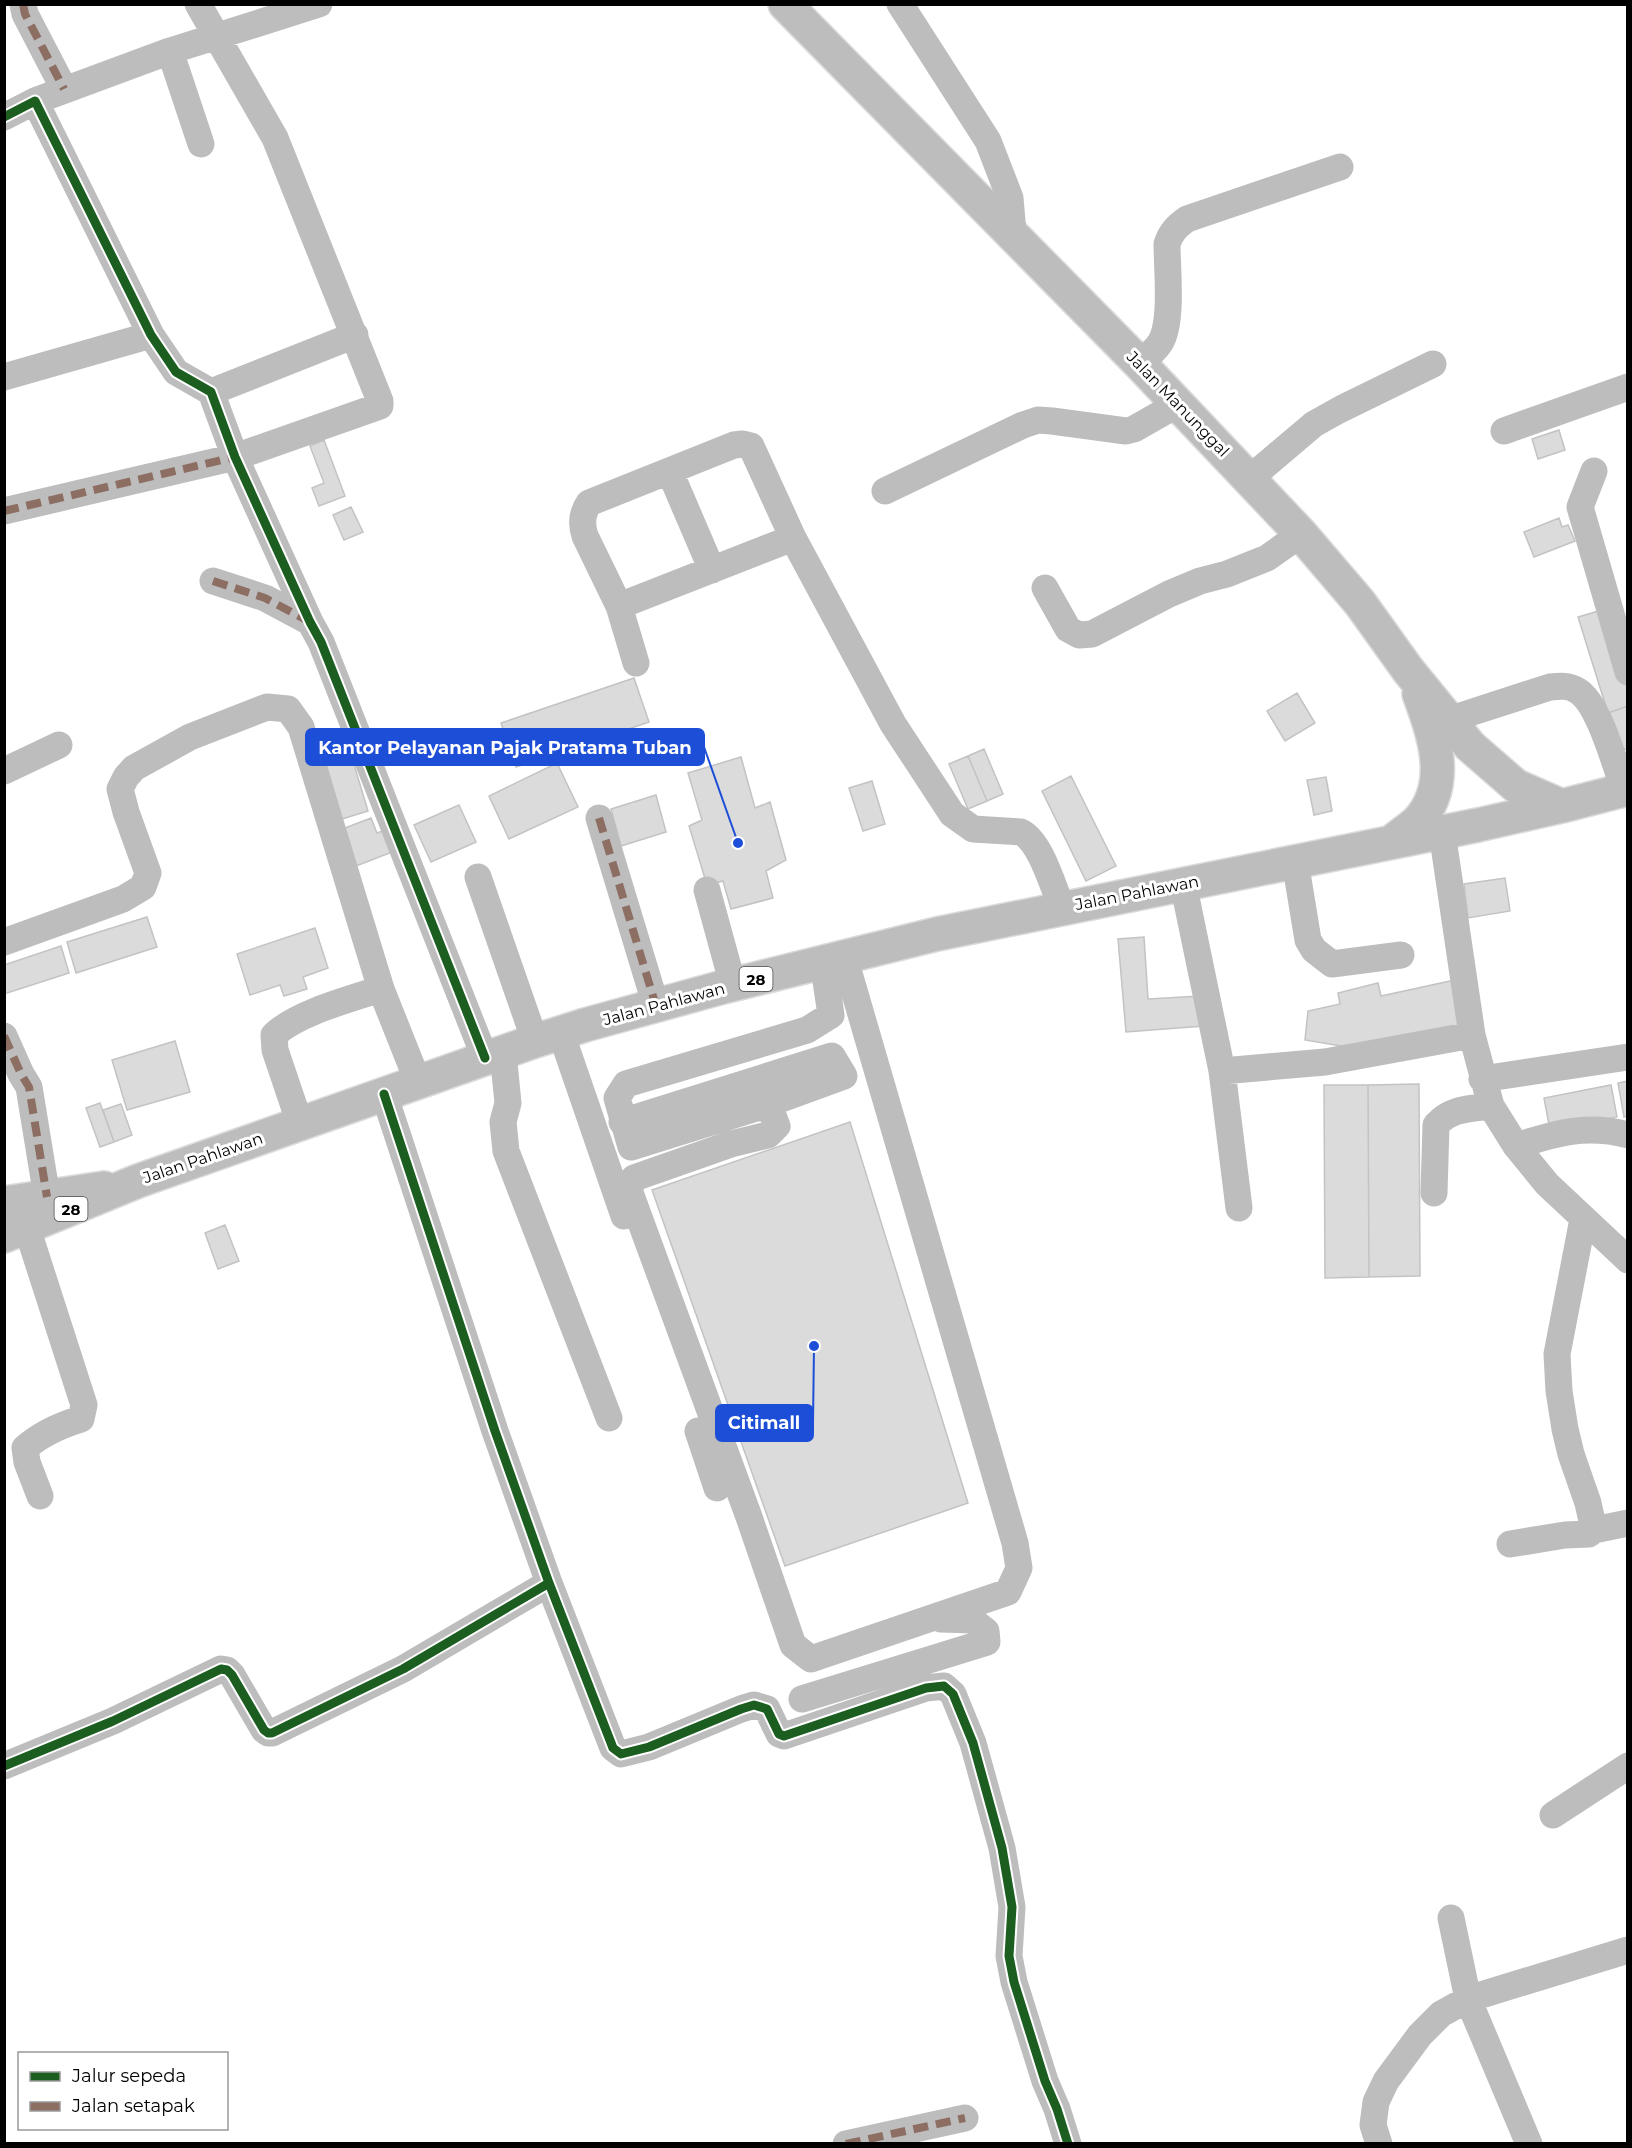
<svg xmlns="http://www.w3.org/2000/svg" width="1632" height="2148" font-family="Montserrat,sans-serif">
<rect width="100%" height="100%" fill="#fff"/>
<path fill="#dbdbdb" stroke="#c3c3c3" stroke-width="1.5" d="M1559,430L1565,450L1538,459L1532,439Z
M324,440L345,496L319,506L312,488L324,483L310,446Z
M351,507L363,532L344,540L333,515Z
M1559,518L1562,527L1568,525L1575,541L1534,557L1524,532Z
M1605,609L1628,682V706L1608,713L1578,617Z
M634,678L649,722L516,767L501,723Z
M1297,693L1315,723L1285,741L1267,711Z
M1628,706V748L1620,751L1608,713Z
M343,728L368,811L342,819L318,736Z
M984,749L1003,794L987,801L968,756Z
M968,756L987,801L968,809L949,764Z
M741,757L755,808L770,802L786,860L766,871L773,898L731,909L723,881L707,885L689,826L702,820L688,773Z
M557,763L578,807L509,839L489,796Z
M1071,776L1116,866L1086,881L1042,791Z
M1326,777L1332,811L1314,815L1307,780Z
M872,781L885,824L863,831L849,788Z
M656,795L666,832L621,846L611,809Z
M459,805L476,842L431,862L414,825Z
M371,818L377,833L385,830L392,852L351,868L345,828Z
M1505,878L1510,911L1468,918L1464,884Z
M147,917L157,947L76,973L67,942Z
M315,928L328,968L303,977L307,989L284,996L280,985L250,995L237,954Z
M1144,937L1148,999L1200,996L1204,1026L1126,1032L1118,939Z
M61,946L69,973L4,994V965Z
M1455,980L1461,1032L1347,1047L1305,1040L1308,1011L1340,1004L1338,993L1378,983L1381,996Z
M175,1041L190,1092L127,1110L112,1060Z
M1628,1081V1116L1624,1117L1618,1083Z
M1419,1084L1420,1276L1369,1277L1368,1085Z
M1324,1085H1368L1369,1277L1325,1278Z
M1611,1085L1617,1117L1550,1130L1544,1098Z
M100,1103L114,1142L100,1147L86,1108Z
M121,1104L132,1135L114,1142L103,1110Z
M850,1122L968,1503L785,1566L652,1190Z
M225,1225L239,1261L218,1269L205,1233Z"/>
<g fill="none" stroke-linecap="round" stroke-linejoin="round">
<g stroke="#dbdbdb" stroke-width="36">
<path id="major" d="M4,1203L104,1188"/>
</g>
<g stroke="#dbdbdb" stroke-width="36">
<path id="highway" d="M785,4L1139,363L1301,534L1360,603L1408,670L1470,746L1516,786L1562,806
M1393,841C1401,834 1411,828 1418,821C1452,784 1434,735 1419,694
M4,1236L138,1181L535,1041L585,1025L723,987L937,934L1478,825L1562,806L1628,789"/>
</g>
<path stroke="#bdbdbd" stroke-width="27" d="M23,4L25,14L64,89
M900,4L988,141L1010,198L1013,233
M170,51L201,144
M35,101L170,51L319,4
M4,117L35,101L151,335L176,372L211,392L235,457L310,622L321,642L485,1058
M1139,363C1147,357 1155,351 1160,343C1173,323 1167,269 1167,244C1171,232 1177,226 1187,219L1340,167
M4,377L151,335
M211,392L355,335
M1504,431L1628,387
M1594,471L1580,507L1628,672
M670,472L712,570
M1249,479L1314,424L1341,409L1433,364
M885,491L1023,425L1038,420L1052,421L1126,431L1134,429L1178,404
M4,511L235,457L380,406V401L275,138L198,4
M213,581L265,598L310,622
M1045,588L1068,629L1079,635L1092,634L1169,594L1200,581L1227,574L1267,558L1301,534
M619,606L793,538
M636,663L619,606L585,536C581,524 582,513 589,503L734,445L743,444L751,446L793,538L893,724L952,814L973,829L1021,832C1041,842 1053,887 1062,908
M1448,720L1550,687C1560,686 1569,685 1578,691C1599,704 1615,765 1624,789
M4,771L59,745
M599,818L656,1006
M1442,832L1472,1035L1491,1106L1516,1146L1547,1184L1628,1260
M1295,861L1308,940L1314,950L1332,964L1401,955
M478,877L535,1041
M1183,883L1222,1071L1239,1208
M707,890L733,985
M4,942L123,899L143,887L148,873L126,812L120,789L126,777L134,768L190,737L267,707L288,709L301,727L381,989L418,1082
M561,1033L624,1216
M4,1036L21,1074L29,1087L47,1197
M503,1053L508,1103L503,1122L506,1151L609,1418
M1222,1071L1325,1062L1472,1035
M1482,1079L1628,1057
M384,1094L495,1431L549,1583L613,1748L621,1754L649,1747L741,1709L754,1705L767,1709L779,1734L784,1736L926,1688L944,1686L953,1694L973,1743L1002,1848L1012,1907L1009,1956L1014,1982L1045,2081L1057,2109L1068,2144
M759,1107L771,1110L777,1126L768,1135L731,1144L634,1178L629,1190L749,1517L793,1645L811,1659L1008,1592L1019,1568L1015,1543L844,956
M622,1122L832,1056L844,1076L759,1107L631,1147L617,1098L626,1084L807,1030L831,1015L823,961
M300,1124L275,1050L274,1035C297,1013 350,999 381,989
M1516,1146C1556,1133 1586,1124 1628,1135
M1434,1193L1436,1125C1451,1108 1469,1109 1491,1106
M1583,1219L1557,1354L1559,1391L1565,1429L1571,1454L1588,1503L1594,1530
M27,1228L84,1405L81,1419C61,1425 41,1434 25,1448L27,1462L40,1496
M698,1431L717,1488
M1510,1544L1565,1535L1589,1534L1594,1530L1628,1523
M802,1699L987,1642L986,1631L972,1620L941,1619
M4,1766L113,1721L221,1669L227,1670L232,1675L264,1730L268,1733H272L403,1669L549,1583
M1553,1815L1628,1766
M1451,1918L1468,1999L1529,2144
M846,2144L965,2118
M1379,2144L1373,2125L1376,2102L1386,2081L1420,2035L1441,2014L1468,1999L1628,1950"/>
<use href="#major" stroke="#bdbdbd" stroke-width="33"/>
<use href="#highway" stroke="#bdbdbd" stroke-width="33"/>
<path stroke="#8d6e63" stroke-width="8" stroke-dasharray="15 8" stroke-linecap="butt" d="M23,4L25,14L64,89
M4,511L235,457
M213,581L265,598L310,622
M599,818L656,1006
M4,1036L21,1074L29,1087L47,1197
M846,2144L965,2118"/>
<g stroke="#fff" stroke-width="13">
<path id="cycleway" d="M4,117L35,101L151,335L176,372L211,392L235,457L310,622L321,642L485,1058
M384,1094L495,1431L549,1583L613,1748L621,1754L649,1747L741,1709L754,1705L767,1709L779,1734L784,1736L926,1688L944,1686L953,1694L973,1743L1002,1848L1012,1907L1009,1956L1014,1982L1045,2081L1057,2109L1068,2144
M4,1766L113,1721L221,1669L227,1670L232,1675L264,1730L268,1733H272L403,1669L549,1583"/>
</g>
<use href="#cycleway" stroke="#1b5e20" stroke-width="9"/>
</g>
<g text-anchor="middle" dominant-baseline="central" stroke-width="6" stroke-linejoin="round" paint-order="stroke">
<g fill="#fff" stroke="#4c4c4c" stroke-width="1.5">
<rect x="739.5" y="967" width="33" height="24" rx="4.5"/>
<rect x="54.5" y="1197" width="33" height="24" rx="4.5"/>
</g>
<g font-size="15" font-weight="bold" fill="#000">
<text x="756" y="979">28</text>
<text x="71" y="1209">28</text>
</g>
<g font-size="16" fill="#000" stroke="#fff">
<text transform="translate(1178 404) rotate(46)">Jalan Manunggal</text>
<text transform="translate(1137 893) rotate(-11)">Jalan Pahlawan</text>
<text transform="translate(664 1004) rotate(-15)">Jalan Pahlawan</text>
<text transform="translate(203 1158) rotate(-19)">Jalan Pahlawan</text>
</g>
</g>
<path fill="none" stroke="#1d4ed8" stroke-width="2" d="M738 843L704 747M814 1346L813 1423"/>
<g fill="#1d4ed8" stroke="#fff" stroke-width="2">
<circle cx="738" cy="843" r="6"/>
<circle cx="814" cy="1346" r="6"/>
</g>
<g fill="#1d4ed8" stroke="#1d4ed8" stroke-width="2">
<rect x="306" y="729" width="398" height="36" rx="6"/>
<rect x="716" y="1405" width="97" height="36" rx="6"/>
</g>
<g font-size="18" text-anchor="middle" font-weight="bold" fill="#fff">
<text x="505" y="754">Kantor Pelayanan Pajak Pratama Tuban</text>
<text x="764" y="1429">Citimall</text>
</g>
<rect width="1632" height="2148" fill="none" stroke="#000000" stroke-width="12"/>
<rect x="18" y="2052" width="210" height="78" fill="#ffffff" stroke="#999999" stroke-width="1.5"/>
<rect x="30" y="2072" width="30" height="9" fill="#1b5e20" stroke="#999999" stroke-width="1.5"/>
<text x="72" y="2082" font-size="18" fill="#000000">Jalur sepeda</text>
<rect x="30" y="2102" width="30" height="9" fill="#8d6e63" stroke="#999999" stroke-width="1.5"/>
<text x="72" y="2112" font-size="18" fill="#000000">Jalan setapak</text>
</svg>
